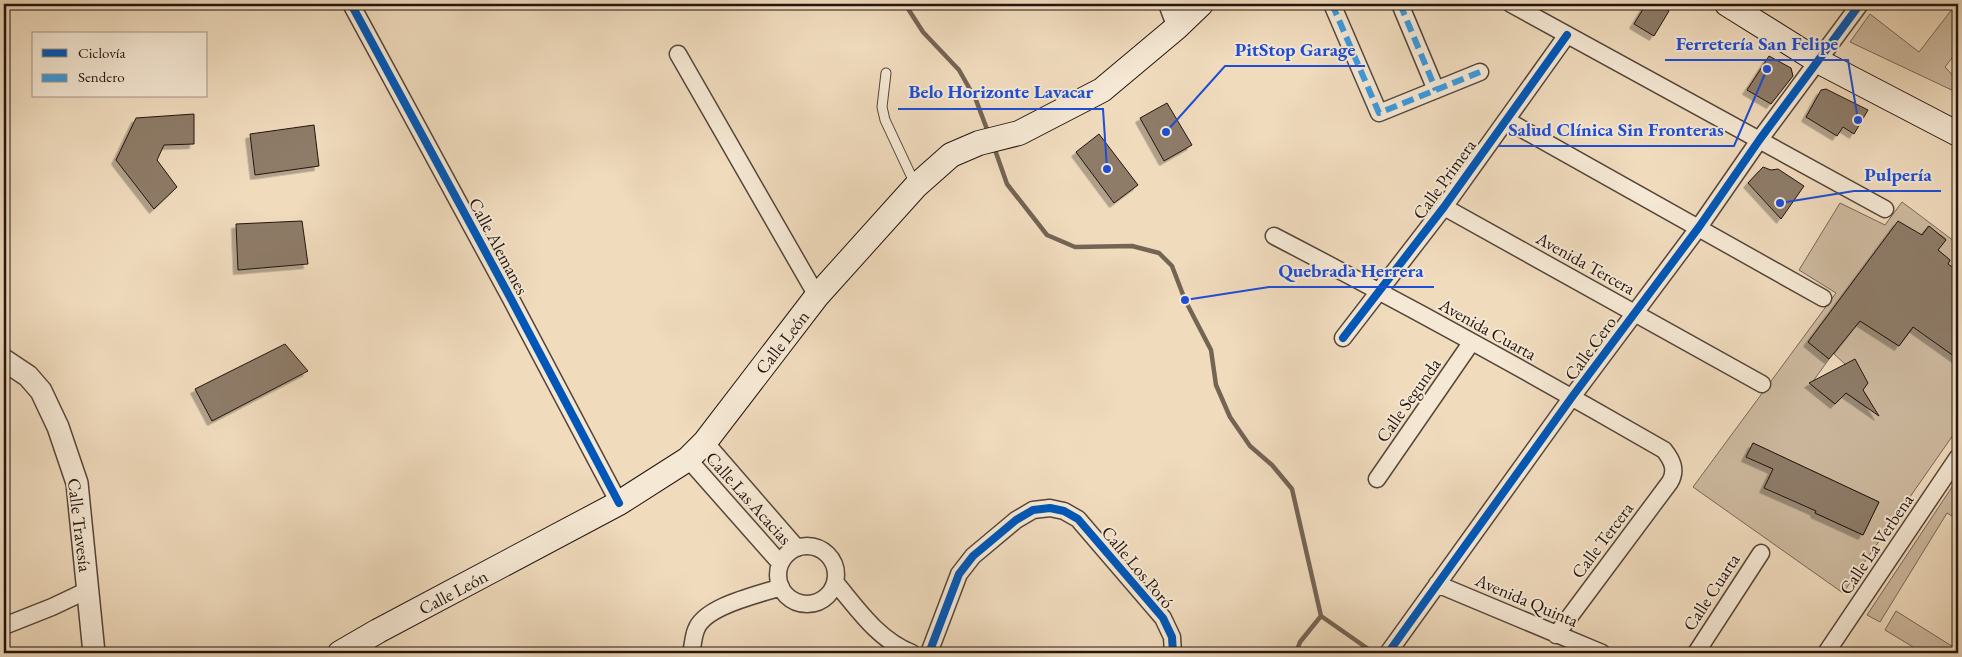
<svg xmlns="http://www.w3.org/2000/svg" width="1962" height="657" font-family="'EB Garamond',serif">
<defs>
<filter id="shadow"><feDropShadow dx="-4.5" dy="4.5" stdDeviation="0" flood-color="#0004"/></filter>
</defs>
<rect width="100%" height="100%" fill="#f0dbbd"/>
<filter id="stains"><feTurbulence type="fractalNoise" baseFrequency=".004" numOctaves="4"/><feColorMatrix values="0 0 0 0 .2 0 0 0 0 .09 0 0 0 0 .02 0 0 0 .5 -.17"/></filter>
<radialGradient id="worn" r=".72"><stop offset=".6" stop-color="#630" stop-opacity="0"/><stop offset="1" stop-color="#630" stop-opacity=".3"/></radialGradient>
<path fill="#cdb99f" stroke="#786757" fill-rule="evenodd" d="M1956,4H1958V50L1945,67L1958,81V93L1850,42L1870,14L1919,52Z
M1902,202L1958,244V291L1926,335L1958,359V428L1843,593L1693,487L1836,293L1799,270L1840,203L1885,225ZM1928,226L1946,239L1938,250L1950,260L1948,264L1950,266L1952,276L1899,346L1860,321L1834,354L1845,364L1870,401L1866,407L1846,393L1835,404L1811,384L1829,359L1808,342L1922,235ZM1753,443L1879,502L1863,535L1815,513L1824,493L1747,457Z
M1958,478L1957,519L1947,513L1880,622L1867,615Z
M1896,611L1958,650V653H1923L1885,630Z"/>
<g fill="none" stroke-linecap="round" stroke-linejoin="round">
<path stroke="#746454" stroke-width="4.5" d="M905,4L923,32L959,70L976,100L988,132
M994,147L1007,184L1047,235L1075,247L1132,246L1159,253L1172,266L1185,300L1211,350L1216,385L1230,417L1250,446L1272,465L1292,489L1321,616L1300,642L1296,653
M1321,616L1374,653"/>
</g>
<path fill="#8e7c69" stroke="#23150f" filter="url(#shadow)" d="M1646,4H1658L1669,11L1654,36L1634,24Z
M1769,56L1791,68L1793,76L1771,104L1747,90Z
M1826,89L1868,110L1854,134L1843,127L1837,136L1806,117L1821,90Z
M1167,103L1192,145L1164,161L1140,118Z
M194,114V144L164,145L157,160L177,187L154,209L116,160L136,118Z
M314,125L319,166L255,175L250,134Z
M1099,134L1138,185L1114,203L1076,152Z
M1763,167L1771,170L1778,169L1804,186L1781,219L1748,183Z
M302,221L308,264L238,270L236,224Z
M1898,221L1922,235L1929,226L1946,240L1938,250L1950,260L1948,264L1958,271V359L1913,327L1899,346L1860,321L1829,359L1808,342Z
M285,344L308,371L212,421L195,389Z
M1855,359L1868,383L1863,390L1879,416L1846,393L1835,404L1809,383Z
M1753,443L1879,502L1863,535L1815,513L1816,511L1764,488L1773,469L1746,457Z"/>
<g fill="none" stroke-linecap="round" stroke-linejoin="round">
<g stroke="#56463a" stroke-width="11">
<path id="service" d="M886,73L882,107L885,120L915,184"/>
</g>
<g stroke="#56463a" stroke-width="19">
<path id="minor" d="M351,4L511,299L619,503
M1167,4L1176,28
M1332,4L1379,113L1480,72
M1400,4L1436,90
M1511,4L1885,209
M678,54L817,296
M1506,120L1823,298
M1444,207L1762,384
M1274,236C1405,304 1536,376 1664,450C1672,460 1677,470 1670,482L1556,635
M1343,338L1444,207L1567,35
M705,442L797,548
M688,459L780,563
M1377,479L1471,343
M778 575a29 29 0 1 1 58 0a29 29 0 1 1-58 0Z
M835,582C857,608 878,640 912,653
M1437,584L1602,653
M4,626L52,607L88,590
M691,653C693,646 693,637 696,630C704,606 758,595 781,587
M929,653L959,574L973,556L1016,520L1033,510L1050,508L1064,511L1078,519L1163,618L1172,637L1173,653
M1388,653L1572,397L1699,227L1760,139L1860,4
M1696,653L1761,553
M1826,653L1958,457"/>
</g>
<g stroke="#56463a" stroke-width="24">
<path id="tertiary" d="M4,360L28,376L41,391L58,427L77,483L94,653"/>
</g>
<g stroke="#23150f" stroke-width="26">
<path id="secondary" d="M1727,4L1818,61L1958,134
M340,653L378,631L619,503L688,459L705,442L817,296L916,186L951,155L979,143L1019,133L1102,90L1176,28L1201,4"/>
</g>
<use href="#service" stroke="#f5e8d4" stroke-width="9"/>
<use href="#minor" stroke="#f5e8d4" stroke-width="16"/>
<use href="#tertiary" stroke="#f5e8d4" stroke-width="21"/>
<use href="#secondary" stroke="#f5e8d4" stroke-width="24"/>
<path stroke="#3c9ade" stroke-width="6" stroke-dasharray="12 6" stroke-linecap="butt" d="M1332,4L1379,113L1480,72
M1400,4L1436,90"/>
<g stroke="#f5e8d4" stroke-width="11">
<path id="cycleway" d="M351,4L511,299L619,503
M1343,338L1444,207L1567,35
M929,653L959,574L973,556L1016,520L1033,510L1050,508L1064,511L1078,519L1163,618L1172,637L1173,653
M1388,653L1572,397L1699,227L1760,139L1860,4"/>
</g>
<use href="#cycleway" stroke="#0057b8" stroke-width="8"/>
</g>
<g text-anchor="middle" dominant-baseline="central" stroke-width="4" stroke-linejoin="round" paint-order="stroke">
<g font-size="18" fill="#23150f" stroke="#f5e8d4">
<text transform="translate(1444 179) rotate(-54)">Calle Primera</text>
<text transform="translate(499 246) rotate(62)">Calle Alemanes</text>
<text transform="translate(1586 263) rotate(29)">Avenida Tercera</text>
<text transform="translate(1488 329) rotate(29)">Avenida Cuarta</text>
<text transform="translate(782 342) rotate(-52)">Calle León</text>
<text transform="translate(1590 348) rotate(-54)">Calle Cero</text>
<text transform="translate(1408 400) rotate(-55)">Calle Segunda</text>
<text transform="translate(749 498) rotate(48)">Calle Las Acacias</text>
<text transform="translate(80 525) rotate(83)">Calle Travesía</text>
<text transform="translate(1602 540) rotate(-53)">Calle Tercera</text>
<text transform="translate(1876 544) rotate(-56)">Calle La Verbena</text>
<text transform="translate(1138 567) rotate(50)">Calle Los Poró</text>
<text transform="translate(453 592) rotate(-28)">Calle León</text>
<text transform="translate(1711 592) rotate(-57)">Calle Cuarta</text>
<text transform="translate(1527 600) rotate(23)">Avenida Quinta</text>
</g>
</g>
<path fill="none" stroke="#1d4ed8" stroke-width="2" d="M1858 120L1848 60H1665M1166 132L1225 66H1365M1107 169L1103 109H898M1767 69L1734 146H1498M1780 203L1854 191H1941M1185 300L1269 287H1434"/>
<g fill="#1d4ed8" stroke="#f5e8d4" stroke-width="2">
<circle cx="1858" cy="120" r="5"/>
<circle cx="1166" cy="132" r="5"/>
<circle cx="1107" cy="169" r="5"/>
<circle cx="1767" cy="69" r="5"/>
<circle cx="1780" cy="203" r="5"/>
<circle cx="1185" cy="300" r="5"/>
</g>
<g font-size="19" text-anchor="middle" font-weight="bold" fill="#1d4ed8" stroke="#f5e8d4" stroke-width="4" stroke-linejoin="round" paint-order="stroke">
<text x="1757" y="50">Ferretería San Felipe</text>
<text x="1295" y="56">PitStop Garage</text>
<text x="1001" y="98">Belo Horizonte Lavacar</text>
<text x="1616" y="136">Salud Clínica Sin Fronteras</text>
<text x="1898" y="181">Pulpería</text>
<text x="1351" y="277">Quebrada Herrera</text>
</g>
<rect width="1962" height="657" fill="none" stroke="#f0dbbd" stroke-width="20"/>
<rect x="5" y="5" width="1952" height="647" fill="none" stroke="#23150f" stroke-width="2.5"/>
<rect x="10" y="10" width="1942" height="637" fill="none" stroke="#23150f"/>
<rect x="32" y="32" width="175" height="65" fill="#f5e8d4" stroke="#a19485"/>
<rect x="42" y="49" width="25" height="8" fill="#0057b8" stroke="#a19485"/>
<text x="78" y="58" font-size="15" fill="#23150f">Ciclovía</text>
<rect x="42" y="74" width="25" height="8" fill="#3c9ade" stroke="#a19485"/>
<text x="78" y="82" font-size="15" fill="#23150f">Sendero</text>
<rect width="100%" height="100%" filter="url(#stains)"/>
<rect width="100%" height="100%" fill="url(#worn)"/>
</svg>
